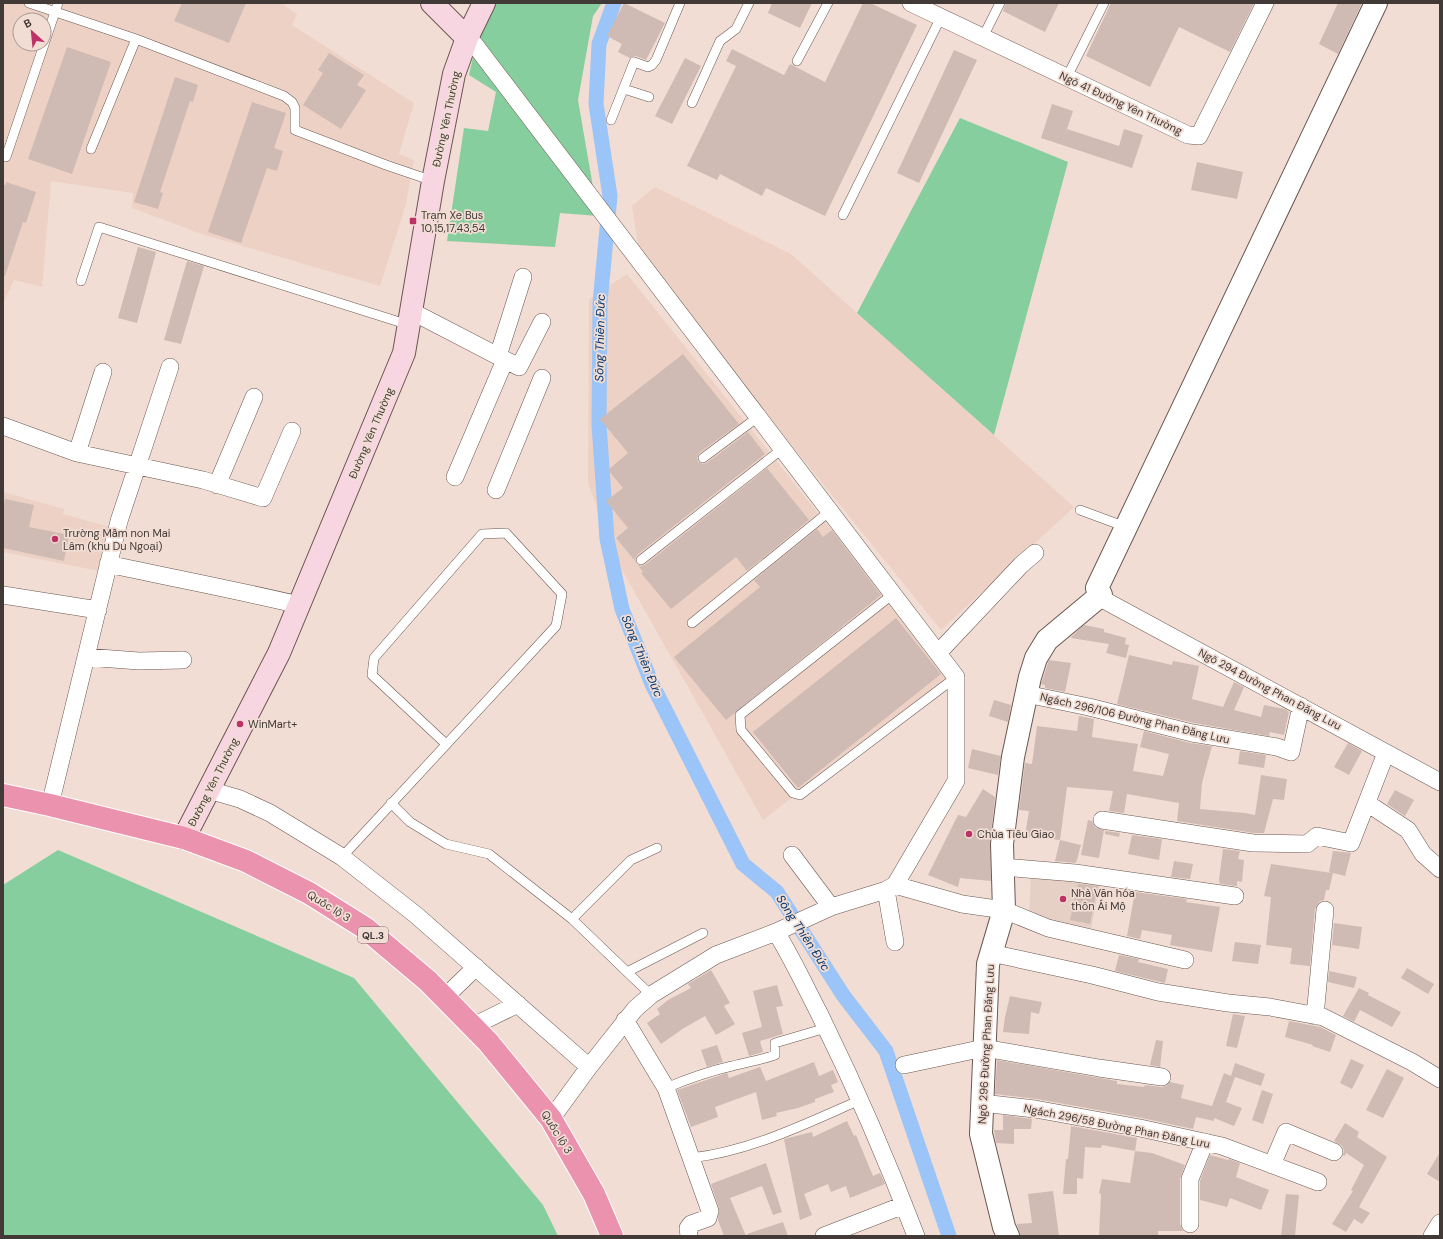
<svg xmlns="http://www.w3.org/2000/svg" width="1443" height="1239" font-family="'DM Sans',sans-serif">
<rect width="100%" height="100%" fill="#f1ddd4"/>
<path fill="#e6cfc4" d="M1031,874L1100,882L1091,929L1029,916Z"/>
<path fill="#edd1c5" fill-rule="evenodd" d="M3,3H281L297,14L292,25L414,103L399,154L414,160L406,204L380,286L205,235L132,208L133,193L51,181L42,287L14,280L4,301L3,308ZM20,20H44V44H20Z
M655,187L791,254L1074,507L941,630L730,369L640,256L632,206Z
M627,274L949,677L763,820L617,561L588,483L589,299Z
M3,492L64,509L63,514L109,527L99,571L3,552Z"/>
<path fill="#86ce9d" d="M491,3H602L593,16L578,100L598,216L560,213L555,247L447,241L464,128L488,131L496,92L469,75L479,31Z
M960,118L1068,162L994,435L857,313Z
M58,850L354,978L543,1205L558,1236H3V885Z"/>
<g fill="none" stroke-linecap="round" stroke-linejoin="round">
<path stroke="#9bc4f8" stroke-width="15" d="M614,3L599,44L596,104L610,196L600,303L599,425L607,539L622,609L652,684L743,864L777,892L843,995L886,1051L949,1236"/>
</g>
<path fill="#cfbbb3" d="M182,3H246L229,43L174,21Z
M624,3L665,23L646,60L636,56L630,58L618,52L622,44L607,36Z
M772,3H812L800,28L768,13Z
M863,3H870L917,25L825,216L766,188L762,196L720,174L717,180L687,166L736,66L726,61L732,49L784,75L790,64L825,82Z
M1006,3H1059L1045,32L1003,11Z
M1111,3H1254L1230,52L1179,27L1150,87L1086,56Z
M1338,3H1362L1338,54L1319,44Z
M67,47L111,62L72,174L28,159Z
M954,50L977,60L919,183L897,173Z
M329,53L364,75L357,85L366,90L341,129L303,105L323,73L318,70Z
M685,58L701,66L672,124L655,116Z
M175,77L198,85L193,102L190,101L160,192L163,193L158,209L134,202Z
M252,102L286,113L274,148L283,151L277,171L267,168L241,243L208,232Z
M1052,104L1073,111L1067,129L1119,146L1124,129L1143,135L1132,168L1041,138Z
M1197,162L1243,172L1237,199L1191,190Z
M6,182L36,192L26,223L23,222L5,276H3V184L6,185Z
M138,247L156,252L137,323L118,318Z
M187,261L204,266L181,344L164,340Z
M683,354L739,424L699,453L697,458L698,462L703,464L707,463L748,432L765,454L637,555L635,558L636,562L616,538L628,528L606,501L623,488L608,470L628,453L600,419Z
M767,468L809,520L747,571L736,557L671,609L641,573L643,572L638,565L641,566L645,565Z
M5,499L34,505L29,527L69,535L64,561L3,548V509Z
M817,529L823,537L832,530L881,595L726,720L674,657L760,587L754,580Z
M896,618L941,674L798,788L753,732Z
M1084,625L1104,629V632L1126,638L1125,644L1129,645L1126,658L1106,653L1109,644L1071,638L1072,636Z
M1129,655L1172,665L1173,661L1199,666L1192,699L1223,707L1234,682L1244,687L1234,710L1261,717L1264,705L1285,709L1289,712L1284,735L1270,732L1269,736L1194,723L1117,704Z
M1049,660L1071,663L1065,692L1045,688V685L1041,684Z
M994,700L1011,705L1008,722L989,716Z
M1079,716L1094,719L1092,737L1138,744L1133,771L1163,776L1169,754L1140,747L1144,731L1190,743L1212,746L1202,783L1200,809L1245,813L1255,815L1261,775L1287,779L1284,800L1273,799L1264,833H1254L1177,821L1179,803L1127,794L1124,813L1109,811L1113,791L1067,787L1060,840L1081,845L1076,863L1055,861L1060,840L1025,836L1029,811L1019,810L1025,763L1032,764L1037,726L1077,731Z
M1348,743L1362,751L1349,775L1334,767Z
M972,749L1001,756L998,775L968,768Z
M1240,751L1266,755L1264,768L1238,764Z
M983,789L995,797L990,843L991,881L960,878L958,887L928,875L958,815L966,817Z
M1395,790L1414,800L1405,816L1387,804Z
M1088,820L1092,821L1096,828L1104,830L1099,858L1081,855Z
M1105,831L1120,833L1119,837L1105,834Z
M1132,835L1162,839L1159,860L1128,854Z
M1223,849L1240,851L1238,859L1244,860L1242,882L1237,881V886L1220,884L1219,880Z
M1333,851L1351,853L1345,876L1333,873L1329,890H1326L1324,900L1320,901L1317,905L1315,909L1310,966L1290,964L1292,948L1266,945L1271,897L1264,896L1271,864L1332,873L1329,872Z
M1174,861L1193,864L1190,879L1171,877Z
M1078,884L1098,886L1090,924L1070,920Z
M1135,892L1187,899L1186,902L1220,907L1212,952L1170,945L1172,935L1142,930L1140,939L1127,936Z
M1334,923L1362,927L1359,949L1332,945Z
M1235,942L1261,945L1258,964L1232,961Z
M1119,955L1139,959L1138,962L1168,969L1165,983L1115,971Z
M1407,968L1434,984L1428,994L1401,978Z
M711,970L730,1003L724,1006L735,1024L716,1035L705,1016L684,1028L661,1044L647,1023L660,1014L657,1009L668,1000L691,988L688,984Z
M1329,971L1357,977L1354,988L1328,982Z
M777,985L783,1006L776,1007L783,1034L760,1041L763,1052L749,1056L742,1033L762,1027L753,991Z
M1359,988L1369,993L1368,995L1401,1012L1392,1027L1360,1010L1354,1022L1343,1016Z
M1010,996L1042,1002L1039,1014L1031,1012L1029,1034L1003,1032L1005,1017Z
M1233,1014L1245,1016L1237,1048L1226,1046Z
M1289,1021L1320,1027L1336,1035L1330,1052L1312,1046L1313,1045L1285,1037Z
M1156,1040L1163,1041L1160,1067L1150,1065Z
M717,1045L723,1062L707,1067L701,1050Z
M1351,1059L1364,1065L1352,1089L1340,1083Z
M997,1060L1117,1081V1084L1144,1087L1145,1085L1161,1087L1166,1086L1170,1082L1184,1085L1181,1098L1212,1106L1224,1073L1231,1076L1235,1063L1265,1074L1261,1086L1235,1077L1226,1102L1242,1108L1234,1126L1214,1118V1121L1196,1117L1193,1129L1142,1118L1037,1099L995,1094Z
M814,1062L819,1076L833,1070L838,1082L831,1085L834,1092L815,1099V1102L798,1108L776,1113L777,1116L762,1120L756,1092L715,1107L718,1117L691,1127L677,1090L727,1073L729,1078L760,1067L766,1081Z
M1387,1069L1404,1078L1383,1118L1366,1110Z
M1262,1090L1273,1094L1263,1124L1252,1120Z
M1003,1115L1032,1119L1031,1129H1014V1144L996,1143L994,1130H1003Z
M847,1121L854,1136L856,1135L873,1176L880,1173L885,1184L850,1198L846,1186L831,1192L828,1184L804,1194L812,1215L800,1220L784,1139L812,1132L813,1137Z
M1345,1123L1359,1132L1357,1137L1387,1157L1359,1207L1370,1213L1362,1224L1354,1219L1346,1232L1332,1224L1353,1191L1351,1190L1364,1165L1346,1153L1345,1156L1343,1155L1344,1150L1342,1146L1334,1141Z
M1071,1126L1137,1138L1135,1151L1102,1145L1101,1148L1085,1147L1083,1179L1077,1178V1194H1063L1066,1159H1068Z
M1135,1151L1152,1153L1185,1165L1180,1179V1224L1183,1231H1158V1236H1099L1101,1194L1099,1193L1102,1179L1130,1183Z
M1440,1152V1182L1427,1174Z
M1210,1155L1228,1160L1229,1159L1240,1163L1236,1177L1269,1190L1261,1210L1230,1198L1227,1207L1200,1200V1181Z
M766,1163L782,1212L773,1215L762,1186L730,1198L746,1236H724L718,1220L719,1208L711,1184Z
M1053,1191L1059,1236H1020L1017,1224L1032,1223L1028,1194Z
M1286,1194L1299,1195L1295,1236H1281Z
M783,1222L788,1236H747V1234Z"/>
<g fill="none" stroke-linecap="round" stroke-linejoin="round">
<g stroke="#6a5851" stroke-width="10">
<path id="service" d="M29,3L136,39L284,96L292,102L295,108V130L386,165L433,181
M983,37L1000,3
M797,61L828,3
M1067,77L1104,3
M624,89L649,97
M692,103L720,41L736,29L749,3
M611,120L634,62L648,67L652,65L656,60L680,3
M91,149L136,39
M3,156L6,157L58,3
M843,215L941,17
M81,281L99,227L409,325
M703,458L758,417
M1080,510L1126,527
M641,560L782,449
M893,594L740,715L741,730L793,793L800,795L956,677
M692,623L830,511
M391,803L410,822L446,844L489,854L572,919L651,995
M342,857L556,626L562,594L506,533L482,534L374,658L372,675L446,744
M572,919L631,860L657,848
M627,972L703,933
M666,1088C687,1079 710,1071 732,1066C747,1062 761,1060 775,1055V1043L826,1028
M691,1158C751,1151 805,1124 860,1100"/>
</g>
<g stroke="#6a5851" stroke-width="18">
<path id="minor" d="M911,3L1188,135L1199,136L1265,3
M467,38L475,45L956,677V781L895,885
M411,311L519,367L542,322
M498,356L523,277
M3,426L77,453L203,480L263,498L292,431
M77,453L103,372
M455,477L505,360
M217,485L254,397
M496,490L542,378
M108,564C172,578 236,590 299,605
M3,595L98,610
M1101,595L1104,600L1440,782
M938,653L1021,565L1035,553
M86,657L139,661L183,660
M1026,694L1089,707L1192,733L1277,747L1291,752L1301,706
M209,790L240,799L270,813L342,857L416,915L589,1067
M1367,803L1408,830L1423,854L1440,869
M50,805L119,521L170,367
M1102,820L1253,843L1307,844L1317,836L1351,843L1386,753
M792,855L831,907
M1002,867L1075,873L1235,896
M886,890L895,942
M776,932C792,958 805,986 819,1013C855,1086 887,1160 916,1236
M991,953L1092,975L1158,992L1228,1003L1270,1007L1323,1017L1412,1062L1440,1079
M444,998L476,967
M1315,1016L1325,910
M625,1020L666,1088L710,1211L708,1218L691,1224L688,1228L689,1236
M473,1026L518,1004
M904,1065L984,1048L1099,1068L1162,1077
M982,1103L1035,1109L1140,1128L1222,1146L1318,1182
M551,1119L589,1067L635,1009L651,995L716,955L776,932L831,907L886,890L895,885L962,904L1004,910L1048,928L1185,960
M1272,1165L1286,1132L1334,1152
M1190,1224V1179L1205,1142
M824,1236L904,1205
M1432,1236L1440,1223"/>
</g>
<g stroke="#6a5851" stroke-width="24">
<path id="tertiary" d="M1008,1236L1004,1227L981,1134L988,964L1004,910L1002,844L1013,757L1030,677L1036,658L1047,640L1101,595L1097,588L1376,3"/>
</g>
<g stroke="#6a5851" stroke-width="24">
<path id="secondary" d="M432,3L467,38
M184,838L279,653L404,353L433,181L454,74L467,38L484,3"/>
</g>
<g stroke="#fff" stroke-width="24">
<path id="trunk" d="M3,795L50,805L184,838L246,861L309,893L365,928L428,981L488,1042L551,1119L594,1194L612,1236"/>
</g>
<use href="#service" stroke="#fff" stroke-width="9"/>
<use href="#minor" stroke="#fff" stroke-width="17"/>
<use href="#tertiary" stroke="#fff" stroke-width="22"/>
<use href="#secondary" stroke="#f8d6e1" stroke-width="22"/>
<use href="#trunk" stroke="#eb92ae" stroke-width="22"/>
</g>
<g fill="#bd3166" stroke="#f1ddd4" stroke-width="1.5">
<rect x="409" y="217" width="8" height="8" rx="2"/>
<circle cx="55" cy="539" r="4"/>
<circle cx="240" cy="724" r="4"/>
<circle cx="969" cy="834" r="4"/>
<circle cx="1063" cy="899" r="4"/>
</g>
<g text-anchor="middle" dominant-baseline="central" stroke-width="3.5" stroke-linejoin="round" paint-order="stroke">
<rect fill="#f1ddd4" stroke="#766b65" stroke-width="1" x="358" y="927" width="30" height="16" rx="3"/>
<g font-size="10" font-weight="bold" fill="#423a36">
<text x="373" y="935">QL.3</text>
</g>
<g font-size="11" fill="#423a36" stroke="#f1ddd4">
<text transform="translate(1121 103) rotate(25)">Ngõ 41 Đường Yên Thường</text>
<text transform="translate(446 119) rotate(-78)">Đường Yên Thường</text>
<text transform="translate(371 433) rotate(-67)">Đường Yên Thường</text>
<text transform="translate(1270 689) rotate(28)">Ngõ 294 Đường Phan Đăng Lưu</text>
<text transform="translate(1135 718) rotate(13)">Ngách 296/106 Đường Phan Đăng Lưu</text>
<text transform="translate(213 782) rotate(-63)">Đường Yên Thường</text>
<text transform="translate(329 906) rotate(32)">Quốc lộ 3</text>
<text transform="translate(986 1044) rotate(-87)">Ngõ 296 Đường Phan Đăng Lưu</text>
<text transform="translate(1117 1126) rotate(11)">Ngách 296/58 Đường Phan Đăng Lưu</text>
<text transform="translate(557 1132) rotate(58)">Quốc lộ 3</text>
</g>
<g font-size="11" fill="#423a36" stroke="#f1ddd4" text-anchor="start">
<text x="421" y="215">Trạm Xe Bus<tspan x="421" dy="13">10,15,17,43,54</tspan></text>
<text x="63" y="533">Trường Mầm non Mai<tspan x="63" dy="13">Lâm (khu Du Ngoại)</tspan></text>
<text x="248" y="724">WinMart+</text>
<text x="977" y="834">Chùa Tiêu Giao</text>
<text x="1071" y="893">Nhà Văn hóa<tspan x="1071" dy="13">thôn Ái Mộ</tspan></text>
</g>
<g font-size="12" font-style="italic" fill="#023770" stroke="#f1ddd4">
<text transform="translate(600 338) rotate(-89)">Sông Thiên Đức</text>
<text transform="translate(642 656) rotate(67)">Sông Thiên Đức</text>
<text transform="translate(803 933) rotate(57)">Sông Thiên Đức</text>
</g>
</g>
<rect width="1443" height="1239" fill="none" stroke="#423a36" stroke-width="8"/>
<g transform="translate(32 32) rotate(333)"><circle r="19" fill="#f1ddd4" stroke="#ab9c95"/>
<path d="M0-3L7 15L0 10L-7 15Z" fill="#bd3166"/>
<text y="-6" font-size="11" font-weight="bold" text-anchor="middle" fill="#423a36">B</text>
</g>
</svg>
